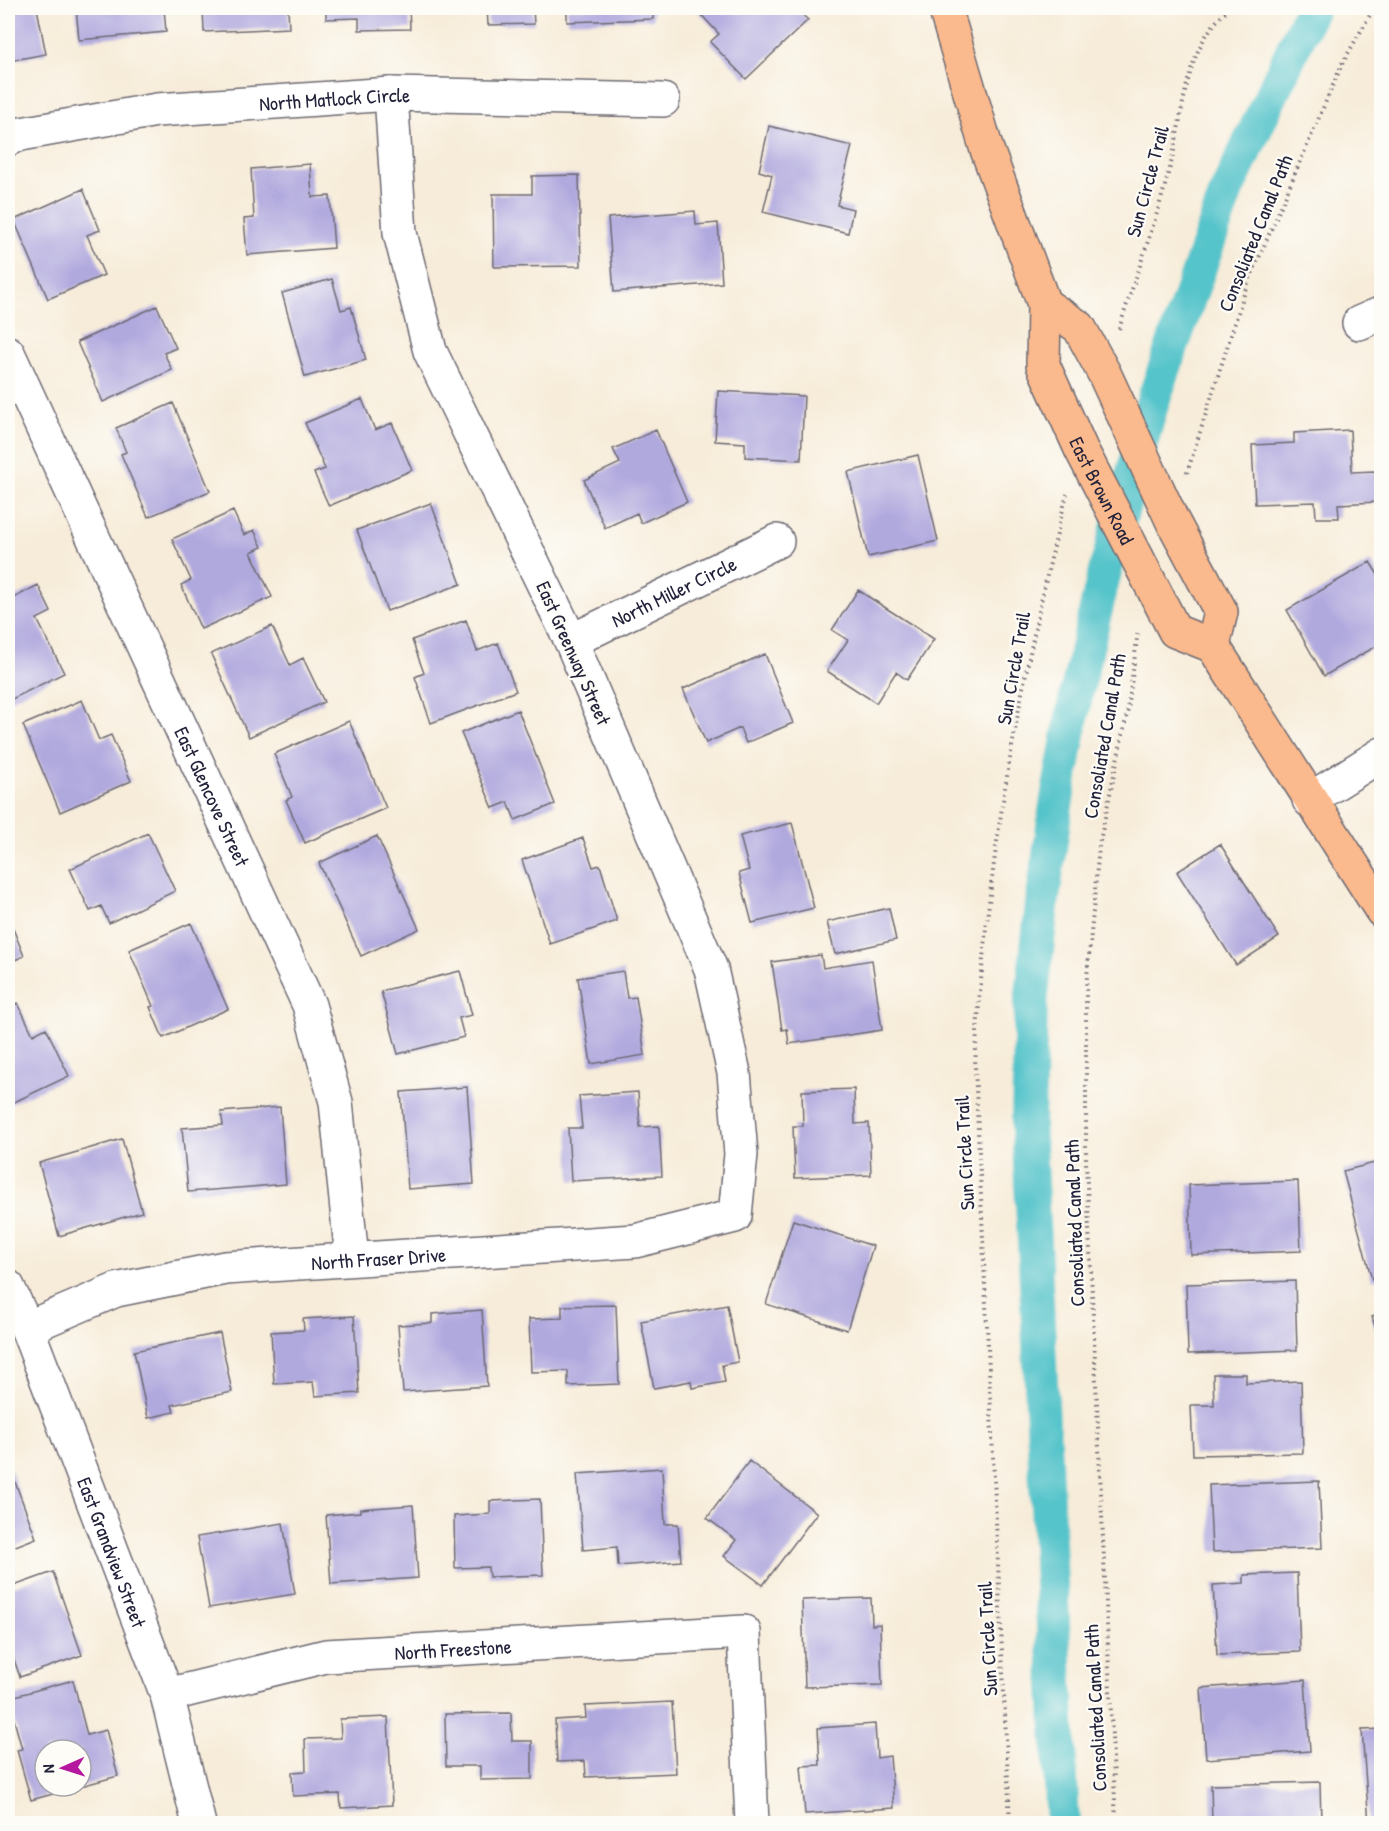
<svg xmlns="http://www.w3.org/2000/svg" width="1389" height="1831" font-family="'Patrick Hand',sans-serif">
<rect width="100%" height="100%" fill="#fdfcf7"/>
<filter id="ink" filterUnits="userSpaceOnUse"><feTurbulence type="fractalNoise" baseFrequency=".0167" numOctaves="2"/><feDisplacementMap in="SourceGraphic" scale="12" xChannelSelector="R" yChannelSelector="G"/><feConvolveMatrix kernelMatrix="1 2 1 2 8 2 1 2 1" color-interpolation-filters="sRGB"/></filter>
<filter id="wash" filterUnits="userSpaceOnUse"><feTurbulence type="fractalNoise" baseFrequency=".008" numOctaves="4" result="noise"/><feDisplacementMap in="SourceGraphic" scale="24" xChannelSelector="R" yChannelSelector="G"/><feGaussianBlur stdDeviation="1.35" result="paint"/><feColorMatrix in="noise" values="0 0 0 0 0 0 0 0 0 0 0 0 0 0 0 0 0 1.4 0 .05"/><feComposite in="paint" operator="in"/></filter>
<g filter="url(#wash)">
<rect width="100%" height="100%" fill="#f7ecd9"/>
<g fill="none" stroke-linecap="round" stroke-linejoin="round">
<path stroke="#56c4cb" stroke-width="34" d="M1063,1824L1028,1122L1031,1003L1042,905L1056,805L1076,695L1103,579L1152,404L1227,190L1312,8"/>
</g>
<g id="blocks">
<path fill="#b0a9de" d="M8,8H37L46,54L8,61Z
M76,8H164L166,32L79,40Z
M203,8H288L289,28L204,32Z
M326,8H409L410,29L359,30V18L326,19Z
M487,8H533L534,24L488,25Z
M567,8H653V19L567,22Z
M695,8H795L808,20L746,79L710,42L719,34Z
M769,126L852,146L837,205L853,209L848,233L763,212L772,175L759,171Z
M310,164L312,197L330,196L334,248L247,255L244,219L254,218L251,169Z
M579,175L581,266L494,267L493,194H532V176Z
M83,189L100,230L87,235L104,275L48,299L14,220Z
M695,211L696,225L718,223L722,283L614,292L608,218Z
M332,279L341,310L351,307L366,360L305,377L282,293Z
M157,306L176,348L164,353L172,370L103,402L77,342Z
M718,391L804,396L801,460L745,457V443L715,441Z
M362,399L375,430L392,423L412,470L329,506L314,473L325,469L305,423Z
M173,403L210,491L148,517L121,454L126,452L116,428Z
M656,430L687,502L641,523L637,513L605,528L584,480L620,463L613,449Z
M1350,430L1352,472L1375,471L1377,502L1338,504L1339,518H1316L1315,502L1255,504L1252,445L1294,443V433Z
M918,455L938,541L868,557L848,472Z
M431,503L461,584L387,611L357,530Z
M233,511L244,535L254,530L262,547L251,552L272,597L201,629L181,585L191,580L172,539Z
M1370,562L1382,581V643L1324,676L1287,610Z
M38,585L51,612L37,619L64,673L8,701V601Z
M858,590L934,639L907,680L896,672L876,703L827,671L848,640L832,630Z
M466,620L477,651L498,643L516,691L431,723L415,677L424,673L412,640Z
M272,626L290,665L303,658L324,702L249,737L211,654Z
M765,654L793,723L746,743L740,728L706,743L683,689Z
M82,700L99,740L111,735L131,781L60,812L23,725Z
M518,710L555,804L515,820L508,802L493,808L461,733Z
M349,721L386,808L305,843L286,800L292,797L274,754Z
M792,823L814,908L752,923L739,873L749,870L740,836Z
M148,833L175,891L109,923L101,906L90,911L70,869Z
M377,836L419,929L361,956L319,863Z
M583,838L593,867L600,865L617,921L550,944L522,860Z
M1220,844L1279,937L1236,965L1177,872Z
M889,908L896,940L835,954L827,922Z
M8,916L24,956L8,963Z
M191,923L228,1009L163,1038L150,1007L153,1006L129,950Z
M821,955L823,968L872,960L882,1030L789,1044L787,1029L782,1030L772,962Z
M460,971L472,1015L459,1018L464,1037L398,1054L381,991Z
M623,971L627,998L636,997L645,1055L591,1064L578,978Z
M18,1003L33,1035L46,1028L69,1076L8,1105V1008Z
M467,1087L474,1184L408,1189L401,1092Z
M854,1089L855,1124L869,1123L871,1175L795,1178L793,1126H803L802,1091Z
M638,1092L640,1127L659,1126L662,1176L571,1181L568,1128H582L579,1096Z
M280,1107L286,1184L188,1192L182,1128L223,1125L221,1112Z
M122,1139L142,1212L59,1236L39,1163Z
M1382,1161V1278L1372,1280L1343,1171Z
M1298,1181L1301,1251L1191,1255L1189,1185Z
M793,1220L873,1246L847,1330L766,1304Z
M1295,1281L1297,1350L1188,1354L1186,1284Z
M616,1305L619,1384L568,1386V1371L531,1372L529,1319L562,1318V1306Z
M727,1305L738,1362L722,1365L725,1382L692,1388L691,1381L654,1388L641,1321Z
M482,1310L487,1386L403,1392L398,1325L432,1323V1314Z
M1382,1313V1346H1381L1372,1317Z
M354,1316L359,1393L315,1396L313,1382L274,1384L271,1332L304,1330L303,1319Z
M220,1333L232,1392L172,1405L174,1412L148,1418L134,1351Z
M1213,1374H1246V1383L1301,1381L1303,1453L1193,1455L1191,1405H1214Z
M749,1461L817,1513L763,1585L724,1556L736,1540L707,1518Z
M8,1463L36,1538L8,1549Z
M662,1468L665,1524H678L681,1561L618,1566L617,1547L583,1550L577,1474Z
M1319,1481L1322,1548L1212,1552L1209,1485Z
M540,1499L543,1575L489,1577L488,1567L455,1568L454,1516L490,1514V1501Z
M413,1505L418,1578L331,1584L326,1515L360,1512V1509Z
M283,1523L295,1594L209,1608L197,1537Z
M53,1572L82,1655L20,1677L8,1642V1588Z
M1297,1573L1300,1652L1217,1655L1213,1585L1244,1583V1575Z
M871,1598L872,1625L880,1624L882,1685L805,1687L802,1600Z
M73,1680L87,1735L106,1730L118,1776L81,1786V1750H45V1786L78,1787L31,1800L17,1750L22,1749L8,1698Z
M1305,1680L1310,1751L1206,1759L1201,1688Z
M672,1702L676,1773L586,1777L585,1761L557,1762L555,1720L586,1718L585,1706Z
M511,1713L512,1741H532V1779L480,1780V1766H446L445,1714Z
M388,1717L392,1805L341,1808L340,1794L293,1796L292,1772L306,1771L305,1739L341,1738L340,1719Z
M875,1724L877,1758L890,1756L894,1808L805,1814L801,1766L820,1765L818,1728Z
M1382,1729V1824H1369L1362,1730Z
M1320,1782L1321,1824H1212L1211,1785Z"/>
</g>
</g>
<g filter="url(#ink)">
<use href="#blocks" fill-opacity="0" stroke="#6d6972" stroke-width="1.5"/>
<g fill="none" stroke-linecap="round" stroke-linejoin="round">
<g stroke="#6d6972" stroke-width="36">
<g id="minor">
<path id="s1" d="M8,139L21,134L157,110L391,94L663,100"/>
<path d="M1359,323L1382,313"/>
<path id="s2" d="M8,353L309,1005L336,1102L352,1259"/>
<path id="s3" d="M571,641L777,541"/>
<path d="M1309,800L1382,754"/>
<path id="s4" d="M8,1287L27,1328L167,1695L199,1824"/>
<path id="s5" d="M27,1328L116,1290L225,1268L635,1241L735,1216L741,1154L734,1073L711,969L571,641L430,351L400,233L391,94"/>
<path id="s6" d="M167,1695L326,1656L744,1632L752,1824"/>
</g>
</g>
<g stroke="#6d6972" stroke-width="36">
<g id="major">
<path id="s7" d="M945,8L986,147L1044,304L1043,365L1081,449L1175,631L1213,646L1382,911"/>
<path d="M1044,304L1079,327L1104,373L1172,520L1221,612L1213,646"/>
</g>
</g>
<path stroke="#6d6972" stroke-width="4" stroke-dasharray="1.5 4.5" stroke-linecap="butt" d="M1119,329C1136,275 1156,222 1170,167C1185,112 1182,48 1230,8
M1187,473L1246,288L1342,64L1374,8
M1010,1824L975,1066C985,873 1019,681 1067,494
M1116,1824L1086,1162V988L1099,846L1128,709L1138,631"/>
<use href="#minor" stroke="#fff" stroke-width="33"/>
<use href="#major" stroke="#fbba8d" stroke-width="33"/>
</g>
</g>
<g text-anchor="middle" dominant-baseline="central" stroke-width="4.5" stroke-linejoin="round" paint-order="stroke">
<g font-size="20" fill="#22223b" stroke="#fdfcf7">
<text stroke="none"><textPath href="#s1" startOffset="330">North Matlock Circle</textPath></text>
<text transform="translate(1147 181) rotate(-75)">Sun Circle Trail</text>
<text transform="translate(1255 233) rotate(-68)">Consoliated Canal Path</text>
<text stroke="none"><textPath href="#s7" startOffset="512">East Brown Road</textPath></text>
<text stroke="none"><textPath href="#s3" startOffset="114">North Miller Circle</textPath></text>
<text transform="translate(574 653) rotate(66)">East Greenway Street</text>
<text transform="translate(1013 668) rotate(-80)">Sun Circle Trail</text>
<text transform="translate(1104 736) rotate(-80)">Consoliated Canal Path</text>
<text stroke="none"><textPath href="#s2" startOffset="488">East Glencove Street</textPath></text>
<text transform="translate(964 1153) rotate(-93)">Sun Circle Trail</text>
<text transform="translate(1074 1223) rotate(-92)">Consoliated Canal Path</text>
<text stroke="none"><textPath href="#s5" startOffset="362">North Fraser Drive</textPath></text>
<text stroke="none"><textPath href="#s4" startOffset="285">East Grandview Street</textPath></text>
<text transform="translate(987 1639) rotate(-93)">Sun Circle Trail</text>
<text stroke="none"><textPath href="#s6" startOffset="291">North Freestone</textPath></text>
<text transform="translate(1095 1708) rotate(-93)">Consoliated Canal Path</text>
</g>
</g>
<rect width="1389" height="1831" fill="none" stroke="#fdfcf7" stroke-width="30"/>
<g transform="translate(63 1768) rotate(267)"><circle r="28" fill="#fdfcf7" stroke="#a5a5ac" stroke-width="1.5"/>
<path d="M0-4.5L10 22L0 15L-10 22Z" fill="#b5179e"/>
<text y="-9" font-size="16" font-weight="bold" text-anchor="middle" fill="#22223b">N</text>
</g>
</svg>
